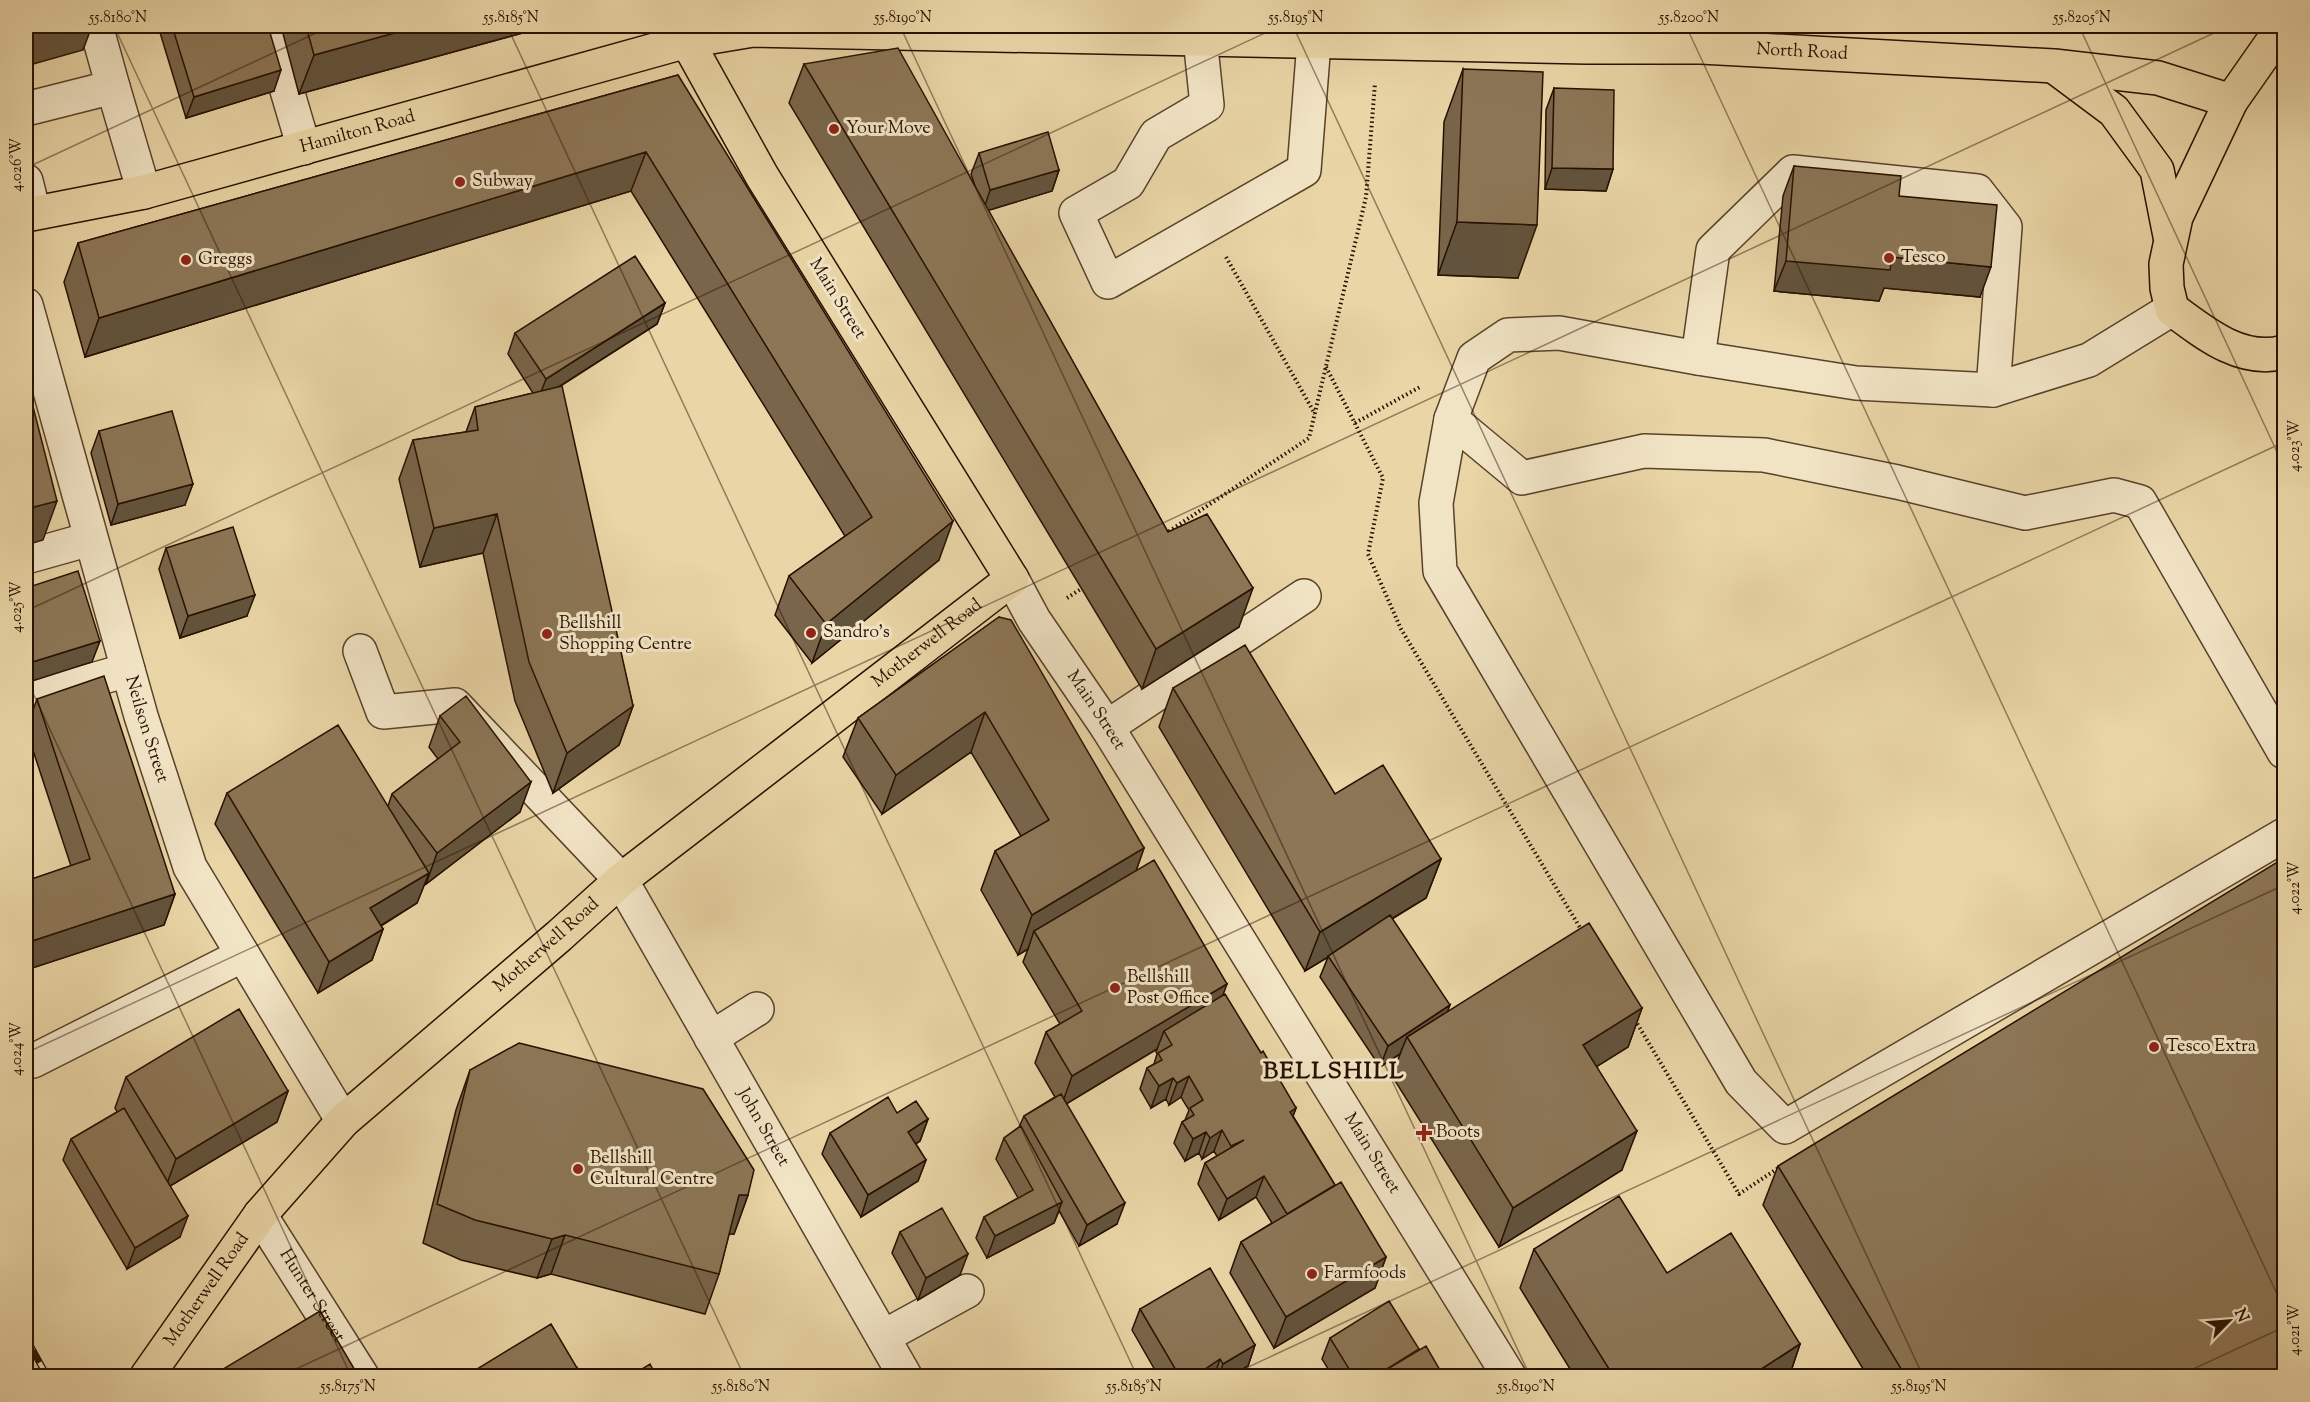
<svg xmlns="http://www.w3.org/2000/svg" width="2310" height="1402" font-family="'Sorts Mill Goudy',serif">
<rect width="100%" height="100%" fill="#e9d5a6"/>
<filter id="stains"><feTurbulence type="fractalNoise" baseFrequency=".00333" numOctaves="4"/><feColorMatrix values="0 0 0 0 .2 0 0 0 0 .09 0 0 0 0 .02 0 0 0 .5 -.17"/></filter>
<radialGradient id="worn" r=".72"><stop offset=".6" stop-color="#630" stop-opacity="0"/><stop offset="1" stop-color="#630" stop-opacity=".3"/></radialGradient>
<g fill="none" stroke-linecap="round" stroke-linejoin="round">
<g stroke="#58412a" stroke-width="36">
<g id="minor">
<path d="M268,26L304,148"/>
<path d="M1200,38L1207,105L1156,135L1128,183L1076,213L1108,282L1304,170L1314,42"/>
<path d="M113,87L144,192"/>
<path d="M26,109L113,87L96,26"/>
<path d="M26,181L34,213"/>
<path id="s1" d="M26,305L141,716L190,867L343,1121"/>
<path d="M1698,358L1713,250L1793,172L1977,191L2005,227L1993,390"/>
<path d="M1451,419L1474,358L1508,335L1559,333L1698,358L1856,383L1993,390L2089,360L2172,309"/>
<path d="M26,557L90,539"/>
<path id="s2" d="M1012,579L1034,620L1107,727L1509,1376"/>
<path id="s3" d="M360,651L383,712L455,705L621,880L905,1376"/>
<path d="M26,697L28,698L128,670"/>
<path d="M1107,727L1304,596"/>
<path d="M2284,752L2140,502L2114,495L2025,513L1897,482L1764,455L1644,451L1522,478L1451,419L1436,503L1440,571L1741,1082L1785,1127L2284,835"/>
<path d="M711,1038L757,1009"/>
<path d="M33,1061L243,955"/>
<path id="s4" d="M260,1215L362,1376"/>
<path d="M883,1337L967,1291"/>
</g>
</g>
<g stroke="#271000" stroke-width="36">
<g id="major">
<path d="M2284,34L2273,41L2231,101L2176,217L2166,264L2167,288L2172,309C2204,333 2242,364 2284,352"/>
<path d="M2055,67L2114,111L2157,170L2170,236"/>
<path id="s5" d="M26,215L144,192L687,41L753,30L1587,47H1701L2054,66L2158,78L2231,101"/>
<path id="s6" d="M147,1376L260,1215L343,1121L559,936L621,880L1012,579L762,176L687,41"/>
</g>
</g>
<path stroke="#271000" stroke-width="4" stroke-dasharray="1.5 3" stroke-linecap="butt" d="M1226,257L1315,414
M1326,367L1383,478L1368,554L1401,629L1582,931
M1355,423L1420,387
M1165,534L1309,438L1366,197L1375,83
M1067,598L1084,587
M1635,1020L1739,1194L1780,1167"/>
<use href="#minor" stroke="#f1e4c5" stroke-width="33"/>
<use href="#major" stroke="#e9d5a6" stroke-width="33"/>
<g stroke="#271000" stroke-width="7">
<path id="rail" d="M26,1338L47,1376"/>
</g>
<use href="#rail" stroke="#f1e4c5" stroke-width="4.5" stroke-dasharray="14" stroke-linecap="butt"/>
</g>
<path fill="#78654a" stroke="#271000" stroke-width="1.5" d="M158,26H230L232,32L274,91L186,118Z
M281,26H548L299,94Z
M804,64L975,186L971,174L979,153L1059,170L1052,191L988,210L1168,532L1239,627L1142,689L789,103Z
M1463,69L1518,278L1438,275L1444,122Z
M678,75L939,560L812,663L775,615L789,576L845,536L631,191L85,357L64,282L78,243Z
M1554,88L1613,169L1606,191L1545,189L1546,110Z
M1794,166L1899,196L1980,297L1884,288L1879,301L1774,291L1783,196Z
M665,303L657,324L559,387L633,706L619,745L553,793L515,701L483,553L420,567L399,479L413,440L466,432L475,407L533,393L508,354L515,333Z
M99,431L185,505L111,525L91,453Z
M166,548L247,616L180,638L159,569Z
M999,617L1144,848L1136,871L1223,995L1261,1053L1296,1108L1293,1116L1335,1185L1386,1257L1375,1288L1274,1348L1230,1273L1241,1242L1272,1223L1256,1197L1219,1220L1198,1184L1205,1163L1217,1156L1214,1151L1202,1159L1199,1153L1185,1161L1174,1143L1182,1122L1185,1120L1189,1110L1181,1097L1169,1105L1166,1099L1151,1108L1140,1089L1147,1068L1154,1064L1157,1054L1156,1052L1157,1049L1066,1104L1117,1224L1079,1246L1059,1211L1054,1223L987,1258L976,1238L984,1217L1018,1198L996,1159L1004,1138L1019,1127L1024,1116L1055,1097L1035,1063L1046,1032L1060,1024L1023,962L1028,949L1018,955L981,890L995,851L1021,836L971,752L882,814L843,757L858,718Z
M1173,688L1335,794L1441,859L1426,898L1392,919L1447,1012L1642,1008L1628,1047L1597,1066L1622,1170L1499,1247L1392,1076L1400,1054L1380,1067L1320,977L1328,957L1305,971L1159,727Z
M37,699L175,894L164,925L26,970V881L71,866L26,729Z
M440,716L520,812L426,884L425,883L417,903L381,926L383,929L372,960L318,993L215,824L227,793L388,806L392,794L438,759L429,747Z
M470,1070L748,1195L734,1234H729L719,1274L705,1314L551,1274L537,1278L461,1260L423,1243L456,1110Z
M126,1077L288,1091L277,1122L170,1186L180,1237L127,1269L63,1160L71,1139L117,1112L115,1108Z
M897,1113L928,1119L920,1141L916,1144L926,1160L918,1181L861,1217L822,1154L830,1133Z
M1778,1166L2284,1377H1868L1763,1205Z
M900,1232L960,1275L918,1300L892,1253Z
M1534,1249L1667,1273L1800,1344L1789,1377H1575L1520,1288Z
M1140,1309L1255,1345L1248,1366L1229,1377H1159L1132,1330Z
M1330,1338L1419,1349L1444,1377H1333L1322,1359Z"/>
<path fill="#62533c" stroke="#271000" stroke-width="1.5" d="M45,26H92L83,50L26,66V31Z
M420,26H548L299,94L314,55Z
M281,70L274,91L186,118L194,97Z
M646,152L631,191L85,357L99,318Z
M1552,168L1613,169L1606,191L1545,189Z
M1059,170L1052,191L983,212L990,190Z
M1457,222L1537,225L1518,278L1438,275Z
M1892,257L1991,267L1980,297L1884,288L1879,301L1774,291L1786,261Z
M665,303L657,324L538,400L546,379Z
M193,484L185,505L111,525L118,504Z
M57,501L43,540L26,545V509Z
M497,514L483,553L420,567L434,528Z
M953,521L939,560L812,663L826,624Z
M1253,588L1239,627L1142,689L1156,649Z
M255,595L247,616L180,638L188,616Z
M100,641L92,662L26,683V664Z
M633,706L619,745L553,793L567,753Z
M985,712L971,752L882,814L896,775Z
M531,782L520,812L426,884L437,853Z
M1144,848L1130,888L1034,931L1028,949L1018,955L1032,915Z
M1441,859L1426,898L1305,971L1320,932Z
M429,873L417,903L359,939L370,908Z
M175,894L164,925L26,970V943Z
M383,929L372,960L318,993L329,962Z
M1227,984L1216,1014L1164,1031L1157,1049L1061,1107L1072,1076Z
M1450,1005L1442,1026L1407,1037L1400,1054L1380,1067L1388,1046Z
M1642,1008L1628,1047L1569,1084L1583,1045Z
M1189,1076L1181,1097L1169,1105L1177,1083Z
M1173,1078L1166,1099L1151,1108L1159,1086Z
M288,1091L277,1122L165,1189L176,1159Z
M1296,1108L1288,1130L1290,1112Z
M928,1119L920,1141L901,1153L908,1132Z
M1222,1130L1214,1151L1202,1159L1210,1138Z
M1637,1131L1622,1170L1499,1247L1513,1208Z
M1206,1132L1199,1153L1185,1161L1193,1139Z
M926,1160L918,1181L861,1217L868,1195Z
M1264,1176L1256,1197L1219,1220L1227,1199Z
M739,1195H748L734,1234H725Z
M1062,1202L1054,1223L987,1258L995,1236Z
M1125,1203L1117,1224L1079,1246L1087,1225Z
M188,1216L180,1237L127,1269L135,1248Z
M565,1235L551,1274L537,1278L552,1239Z
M968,1254L960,1275L918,1300L926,1278Z
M1386,1257L1375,1288L1274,1348L1286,1317Z
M1800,1344L1789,1377H1749Z
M1255,1345L1248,1366L1229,1377H1218L1223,1364Z
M1220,1359L1214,1377H1193Z
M577,1368L574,1377H562Z"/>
<path fill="#8c7656" stroke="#271000" stroke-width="1.5" d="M26,26H45L26,31Z
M172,26H230L232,32L253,26H268L281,70L194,97Z
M306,26H420L314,55Z
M898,48L1168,532L1207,514L1253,588L1156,649L804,64Z
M1463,69L1543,72L1537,225L1457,222Z
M678,75L953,521L826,624L789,576L872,517L646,152L99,318L78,243Z
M1554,88L1614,90L1613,169L1552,168Z
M1048,132L1059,170L990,190L979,153Z
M1794,166L1901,176L1899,196L1997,205L1991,267L1892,257L1890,270L1786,261Z
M635,256L665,303L546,379L515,333Z
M26,379L57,501L26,509Z
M562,386L633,706L567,753L529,662L497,514L434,528L413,440L478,430L475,407Z
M172,411L193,484L118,504L99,431Z
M233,527L255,595L188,616L166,548Z
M78,571L100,641L26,664V588Z
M999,617L1011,620L1144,848L1032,915L995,851L1049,820L985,712L896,775L858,718Z
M1245,645L1335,794L1383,765L1441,859L1320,932L1173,688Z
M104,676L175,894L26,943V881L90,859L37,699Z
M466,696L531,782L437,853L392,794L460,742L440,716Z
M338,725L429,873L370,908L383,929L329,962L227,793Z
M2284,858V1377H1906L1778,1166Z
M1154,860L1227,984L1072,1076L1046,1032L1082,1011L1034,931Z
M1390,915L1450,1005L1388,1046L1328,956Z
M1589,923L1642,1008L1583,1045L1637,1131L1513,1208L1407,1037Z
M1225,994L1261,1053L1263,1051L1296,1108L1290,1112L1335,1185L1287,1214L1264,1176L1227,1199L1205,1163L1244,1140L1231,1146L1222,1130L1210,1138L1206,1132L1193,1139L1182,1122L1194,1115L1190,1108L1203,1100L1189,1076L1177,1083L1173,1078L1159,1086L1147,1068L1162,1060L1158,1053L1172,1045L1164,1031Z
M239,1009L288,1091L176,1159L126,1077Z
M519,1043L703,1089L754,1170L748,1195H739L719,1274L565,1235L552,1239L475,1220L437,1204L470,1070Z
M1061,1094L1125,1203L1087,1225L1024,1116Z
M888,1097L897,1113L916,1101L928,1119L908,1132L926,1160L868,1195L830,1133Z
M124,1108L188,1216L135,1248L71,1139Z
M1021,1126L1062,1202L995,1236L984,1217L1033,1190L1004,1138Z
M1341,1182L1386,1257L1286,1317L1241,1242Z
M1619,1196L1667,1273L1731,1233L1800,1344L1749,1377H1614L1534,1249Z
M942,1208L968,1254L926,1278L900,1232Z
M1210,1268L1255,1345L1223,1364L1220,1359L1193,1377H1180L1140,1309Z
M1389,1301L1419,1349L1374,1377H1354L1330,1338Z
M320,1311L359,1377H210Z
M551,1324L577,1368L562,1377H464Z
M1426,1346L1444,1377H1374Z
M650,1364L657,1377H629Z"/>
<path fill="none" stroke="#271000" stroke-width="1.5" stroke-opacity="0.45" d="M114,26L744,1376M507,26L1137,1376M900,26L1530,1376M1293,26L1923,1376M1686,26L2284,1309M2079,26L2284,467M26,168L331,26M26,611L1280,26M26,678L351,1376M26,1053L2229,26M281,1376L2284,442M1229,1376L2284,885M2178,1376L2284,1327"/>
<g fill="#8f2418" stroke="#f1e4c5" stroke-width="2">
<circle cx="834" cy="129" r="6"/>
<circle cx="460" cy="182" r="6"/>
<circle cx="1889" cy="258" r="6"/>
<circle cx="186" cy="260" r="6"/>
<circle cx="811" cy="633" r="6"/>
<circle cx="547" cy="634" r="6"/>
<circle cx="1115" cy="988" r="6"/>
<circle cx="2154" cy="1047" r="6"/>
<path d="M1421 1124h6v6h6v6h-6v6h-6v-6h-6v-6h6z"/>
<circle cx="578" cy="1169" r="6"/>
<circle cx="1312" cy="1274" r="6"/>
</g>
<g text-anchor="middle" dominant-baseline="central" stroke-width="6" stroke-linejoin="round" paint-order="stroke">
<g font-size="18" fill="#271000" stroke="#f1e4c5">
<text stroke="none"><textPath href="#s5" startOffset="1800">North Road</textPath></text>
<text stroke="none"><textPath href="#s5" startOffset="342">Hamilton Road</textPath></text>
<text transform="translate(837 299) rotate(58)">Main Street</text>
<text stroke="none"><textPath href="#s6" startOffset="1077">Motherwell Road</textPath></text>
<text stroke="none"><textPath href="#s2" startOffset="156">Main Street</textPath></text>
<text stroke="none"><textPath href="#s1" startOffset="441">Neilson Street</textPath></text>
<text stroke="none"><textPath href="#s6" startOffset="591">Motherwell Road</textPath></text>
<text stroke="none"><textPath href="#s3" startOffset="664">John Street</textPath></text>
<text stroke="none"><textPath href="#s2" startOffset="678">Main Street</textPath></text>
<text stroke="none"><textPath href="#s6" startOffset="105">Motherwell Road</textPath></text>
<text stroke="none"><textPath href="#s4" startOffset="96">Hunter Street</textPath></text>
</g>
<g font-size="18" fill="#271000" stroke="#f1e4c5" text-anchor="start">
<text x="846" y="129">Your Move</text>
<text x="472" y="182">Subway</text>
<text x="1901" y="258">Tesco</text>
<text x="198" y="260">Greggs</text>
<text x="559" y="624">Bellshill<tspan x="559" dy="21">Shopping Centre</tspan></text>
<text x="823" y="633">Sandro's</text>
<text x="1127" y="978">Bellshill<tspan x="1127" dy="21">Post Office</tspan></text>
<text x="2166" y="1047">Tesco Extra</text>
<text x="1436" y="1133">Boots</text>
<text x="590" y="1159">Bellshill<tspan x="590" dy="21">Cultural Centre</tspan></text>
<text x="1324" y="1274">Farmfoods</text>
</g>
<g font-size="24" font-weight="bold" letter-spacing="1.5" fill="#271000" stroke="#f1e4c5">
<text x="1334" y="1072">BELLSHILL</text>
</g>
</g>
<rect width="2310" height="1402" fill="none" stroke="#e9d5a6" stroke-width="66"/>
<g transform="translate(2229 1321) rotate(65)" stroke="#f1e4c5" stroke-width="4.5" paint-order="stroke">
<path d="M0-4.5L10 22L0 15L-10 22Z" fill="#271000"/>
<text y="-9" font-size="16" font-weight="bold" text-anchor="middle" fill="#271000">N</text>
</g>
<rect x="33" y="33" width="2244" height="1336" fill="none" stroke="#271000" stroke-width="2"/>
<g font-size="15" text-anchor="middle" fill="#271000">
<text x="118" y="22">55.8180°N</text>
<text x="511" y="22">55.8185°N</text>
<text x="903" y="22">55.8190°N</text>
<text x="1296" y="22">55.8195°N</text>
<text x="1689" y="22">55.8200°N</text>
<text x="2082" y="22">55.8205°N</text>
<text transform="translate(16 165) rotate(-90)" y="5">4.026°W</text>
<text transform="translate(2294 446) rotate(-90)" y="5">4.023°W</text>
<text transform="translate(16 607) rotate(-90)" y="5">4.025°W</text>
<text transform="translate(2294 888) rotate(-90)" y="5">4.022°W</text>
<text transform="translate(16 1049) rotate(-90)" y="5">4.024°W</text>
<text transform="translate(2294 1330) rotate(-90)" y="5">4.021°W</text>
<text x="348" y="1391">55.8175°N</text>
<text x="741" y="1391">55.8180°N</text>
<text x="1134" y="1391">55.8185°N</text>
<text x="1526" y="1391">55.8190°N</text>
<text x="1919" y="1391">55.8195°N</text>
</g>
<rect width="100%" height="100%" filter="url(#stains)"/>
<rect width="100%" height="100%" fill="url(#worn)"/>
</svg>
